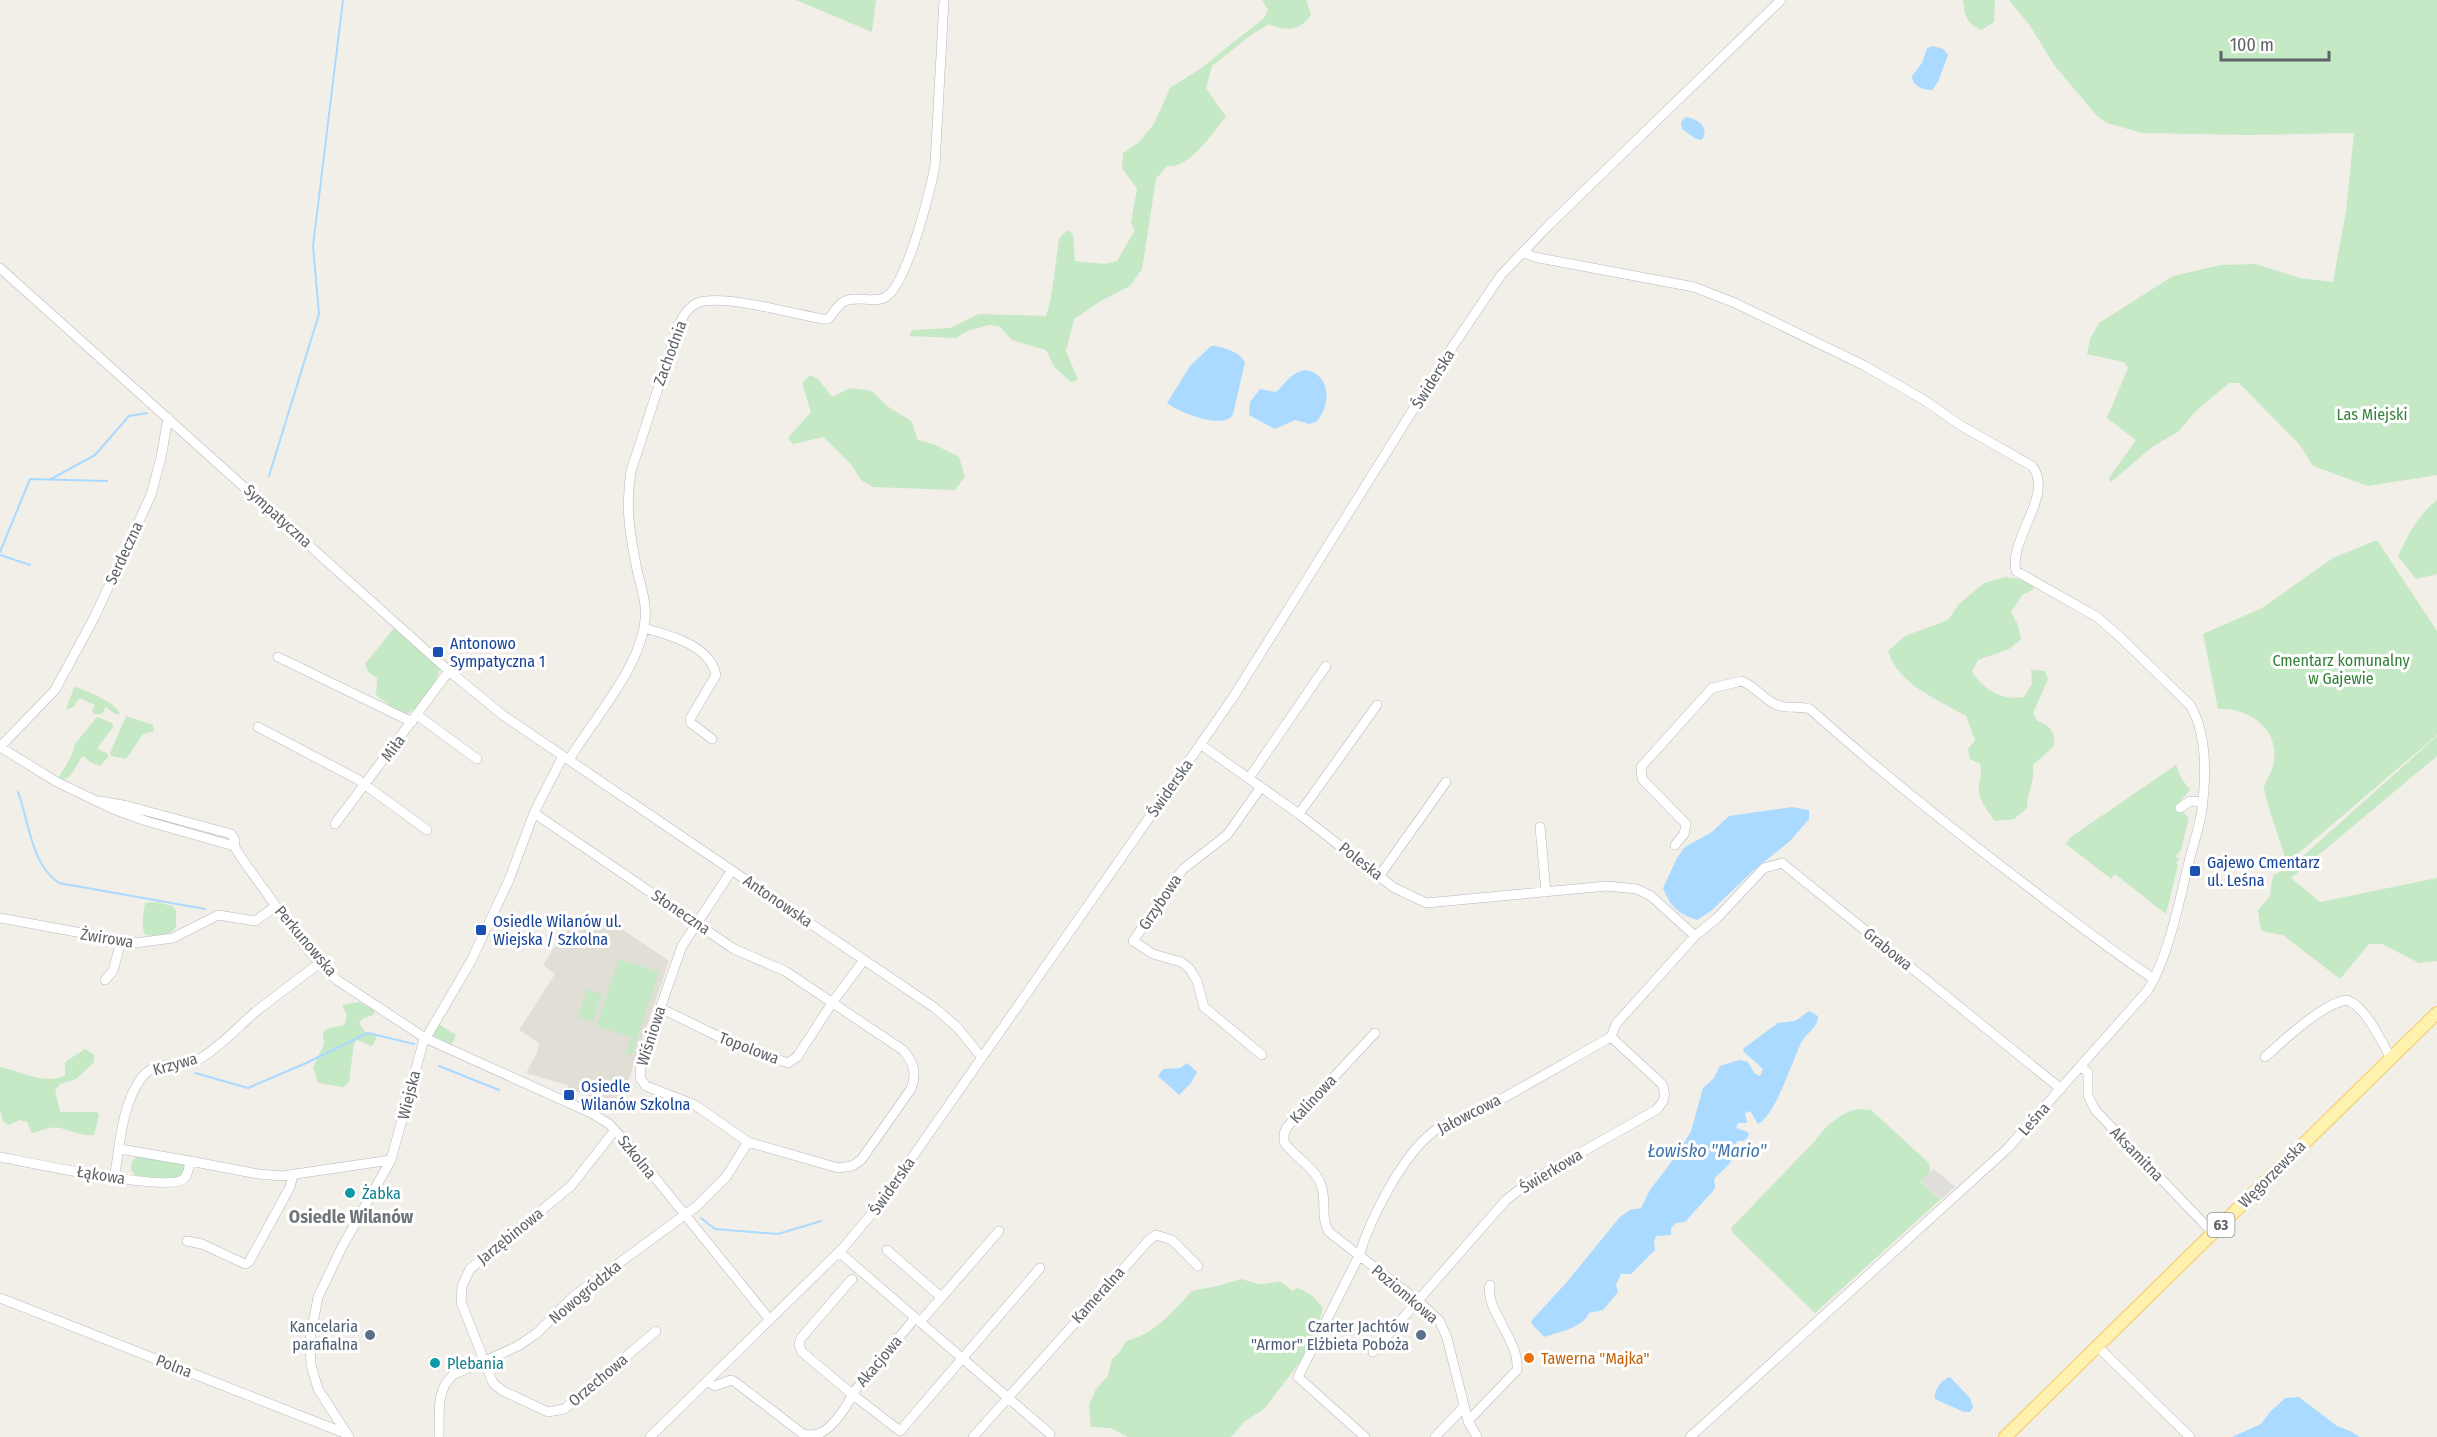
<svg xmlns="http://www.w3.org/2000/svg" width="2437" height="1437" font-family="'Fira Sans Condensed',sans-serif">
<rect width="100%" height="100%" fill="#f1efe8"/>
<path fill="#e0deda" d="M1934,1169L1955,1187L1940,1200L1920,1180Z"/>
<path fill="#e1ded6" d="M595,918L604,919L616,925L669,961L619,1108L568,1088L567,1085L526,1073L538,1051L539,1043L519,1030L555,974L543,965L553,949L570,928Z"/>
<path fill="#c5e8c5" d="M796,0H876L872,32Z
M1262,0H1306L1311,15C1300,32 1285,31 1269,24L1251,35L1212,66L1206,88L1226,117C1211,134 1191,168 1167,166L1156,179L1142,269L1130,286L1099,302L1074,319L1066,351L1078,380L1071,382L1054,367L1046,350L1012,340L999,326L989,325L967,331L956,338L909,336L912,330L950,328L979,314L1046,316L1051,298L1059,239L1067,230L1073,234L1075,261L1105,264L1117,261L1135,230L1131,223L1137,189L1122,168L1123,153L1139,142L1154,124L1170,88L1200,69L1264,18L1268,10Z
M1963,0H1995L1994,22L1981,30C1966,23 1965,16 1963,0Z
M2009,0H2437V475L2368,486L2313,466L2299,444L2239,383H2229L2196,411L2179,431L2152,447L2111,482L2109,478L2136,440L2107,418L2128,368L2124,362L2087,354L2090,339L2099,323L2173,276L2221,265L2256,264L2300,278L2333,282L2346,211L2354,133L2250,135L2142,133L2107,123L2097,116L2055,66L2028,23Z
M810,375L819,380L832,397L850,388L872,391L887,406L911,421L918,440L933,444L959,457L965,477L955,490L873,487L861,480L851,464L823,437L793,444L788,438L811,412L802,383Z
M2437,500V574L2416,579L2398,556C2408,535 2418,515 2437,500Z
M2377,540L2437,631V735L2287,863C2284,853 2263,793 2264,787C2266,780 2273,771 2274,761C2279,728 2247,707 2218,709L2203,634L2262,608L2333,558Z
M2006,577L2026,580L2034,586L2033,590L2022,595L2011,612L2018,625L2021,639L2009,649L1978,660L1972,672C1984,690 2002,701 2024,697L2032,684L2031,670L2045,671L2048,679L2033,713L2037,721C2051,726 2055,731 2054,746L2033,765C2035,781 2027,793 2027,808L2014,819L1995,821C1987,810 1977,799 1979,784C1981,776 1982,773 1980,764L1970,759L1968,749L1975,740L1966,716C1939,700 1897,684 1888,651L1905,636L1948,620L1959,604L1984,583Z
M393,629H397L440,668C437,684 421,707 407,714L393,708L376,695L377,678L368,672L365,664Z
M77,687C88,692 117,703 120,714H115L106,707L102,714H94L92,712L95,705L80,698L72,708L66,709L74,688Z
M126,716L153,725L154,731L143,734L126,759L111,756L110,753Z
M97,717L112,723L113,727L98,747L99,750L107,753L109,756L100,766L90,762L84,756L81,758L71,775L63,780L59,777L72,755L75,744Z
M2437,736V756L2291,878L2320,902L2437,878V961L2419,963L2382,944H2369L2340,979L2283,935L2261,931L2258,910L2270,896L2273,875L2292,866Z
M2176,765L2181,778L2190,790L2177,805L2188,817V822L2181,850L2176,856L2179,859L2176,863L2178,865L2166,914L2115,874L2111,879L2066,844L2071,837Z
M157,902L172,906L176,910V927C169,937 157,936 146,935C140,929 144,912 145,903Z
M619,959L659,972L632,1055L626,1053L631,1037L596,1026Z
M587,989L602,994L593,1022L578,1017Z
M360,1002L375,1011L373,1015L362,1019L359,1023L365,1032L375,1034L376,1039L372,1046L357,1040L354,1043L349,1082L343,1087L318,1083L313,1067L324,1044L323,1033L326,1029L344,1025L347,1016L342,1005Z
M437,1023L456,1035L451,1045L433,1036L432,1033Z
M85,1049L94,1055V1062L76,1079L60,1084L55,1090L60,1112H97L99,1115L94,1135C81,1136 72,1131 60,1128C49,1126 42,1131 32,1133L27,1122L20,1120L9,1125L3,1121L0,1110V1067C22,1071 41,1085 65,1076V1062Z
M1860,1109L1871,1110L1929,1163L1930,1172L1920,1181L1940,1200L1815,1313L1732,1232L1731,1228L1814,1142C1825,1127 1841,1111 1860,1109Z
M138,1156L185,1164C185,1171 180,1176 175,1179L137,1178L131,1170L132,1161Z
M1242,1279C1249,1281 1255,1284 1262,1284C1280,1283 1276,1276 1292,1291L1297,1288C1309,1292 1317,1298 1323,1309L1315,1332L1300,1362L1264,1409L1245,1421L1231,1437H1128L1111,1428L1091,1427L1089,1405L1096,1389L1108,1376L1112,1359L1119,1353L1126,1341C1155,1334 1172,1312 1192,1291C1210,1288 1225,1284 1242,1279Z"/>
<path fill="#aadaff" d="M1933,46L1943,49L1948,55L1938,82L1932,90C1923,90 1912,86 1912,76L1922,63L1927,48Z
M1686,117C1698,119 1710,127 1702,140L1696,139L1682,129L1681,122Z
M1211,346C1223,346 1239,352 1245,362L1233,414C1225,431 1178,412 1167,403L1190,366Z
M1306,370C1332,375 1331,406 1316,422L1309,424L1295,420L1275,429L1249,415L1250,402L1260,389L1276,392C1287,382 1291,372 1306,370Z
M1792,807L1809,810V819L1790,841L1753,871L1711,911L1697,920C1678,914 1670,906 1663,888L1677,858L1685,847L1712,832L1729,816Z
M1809,1011L1818,1016C1818,1028 1806,1033 1801,1043C1792,1061 1776,1115 1758,1124L1750,1111L1745,1113L1747,1123H1738L1736,1128L1748,1132L1749,1136L1744,1141H1737L1730,1163L1714,1179L1715,1188L1713,1191L1685,1222L1676,1223L1671,1228V1235L1656,1236L1654,1241L1655,1250L1631,1274H1621L1616,1285L1618,1292L1603,1310L1589,1313C1581,1329 1561,1331 1544,1337L1531,1323L1532,1320L1566,1283L1620,1217L1630,1210L1641,1208L1650,1190L1679,1152L1691,1131L1703,1088L1714,1078L1720,1066L1739,1060L1748,1062L1754,1073L1760,1076L1763,1069L1743,1051L1744,1048L1778,1023L1795,1021Z
M1187,1063L1197,1072L1191,1083L1179,1095L1158,1076L1163,1069L1180,1068Z
M1950,1377L1970,1398L1973,1407L1970,1412H1964L1935,1399C1933,1391 1942,1379 1950,1377Z
M2299,1397L2337,1426L2350,1431L2360,1437H2232L2261,1424L2270,1412L2285,1398Z"/>
<g fill="none" stroke-linecap="round" stroke-linejoin="round">
<path stroke="#aadaff" stroke-width="2" d="M269,476L319,314L313,246L343,0
M51,479L95,455L129,416L147,413
M0,552L30,479L107,481
M0,555L30,565
M18,792C29,821 31,865 59,883L205,909
M439,1066L499,1090
M195,1073L248,1088L304,1064L368,1033L414,1044
M701,1218L715,1229L778,1234L821,1221"/>
<g stroke="#b5b8bc" stroke-width="10">
<path id="minor" d="M1523,252L1534,257L1694,287L1735,303L1865,366L1924,400L1960,425L2032,466C2055,494 2008,540 2016,571L2097,617L2120,637L2190,705C2207,733 2206,777 2202,809C2200,825 2194,842 2190,858C2179,900 2170,953 2148,990L2007,1149L1690,1437
M0,268L449,671L504,716L935,1008L958,1028L982,1058
M168,418L161,458L151,495L94,618L55,690L0,747L57,782L113,809L146,821L234,846
M644,628C669,635 710,645 716,675L690,719L691,723L712,739
M278,657L412,722
M417,715L477,759
M258,727L357,779L427,830
M1200,744L1299,814L1393,887L1426,903L1607,886L1637,889L1651,896L1695,936
M569,760C593,719 640,669 645,620C647,604 641,586 637,570C630,534 625,508 631,471L679,324C683,316 688,307 697,303C720,293 794,314 822,319H828C833,314 837,306 843,302C857,295 871,303 884,298C906,289 931,189 935,165L944,0
M1249,778L1326,666
M1261,787L1227,835L1183,869L1133,941L1153,954L1181,962L1189,968L1197,981L1204,1007L1262,1055
M100,801L128,806L231,834L235,840L234,846C244,863 255,877 266,892C287,922 309,956 337,980L425,1038L591,1113L609,1124L627,1143L770,1320
M2180,808L2190,801L2202,802
M534,813L734,949L785,971L903,1050C914,1063 917,1074 911,1089L861,1160L852,1166L838,1168L748,1142L695,1105L646,1086L640,1078L641,1063L682,946L732,870
M1299,814L1377,705
M335,824L449,671
M1540,827L1546,892
M1675,845L1684,834L1686,824L1642,779L1641,767L1712,688L1742,681C1755,687 1763,698 1775,704C1786,710 1798,705 1810,709C1877,769 1947,825 2018,879C2063,913 2107,948 2154,979
M1380,875L1446,782
M0,918L136,943L173,938L218,915L255,921L276,906
M105,980L113,971L121,941
M660,1008L740,1047L788,1063L797,1057L832,1003L864,960
M1375,1033L1287,1127L1284,1134V1142C1294,1157 1316,1168 1321,1185C1327,1201 1320,1217 1329,1232L1418,1301L1439,1320L1447,1338L1468,1421L1477,1437
M2265,1057C2283,1041 2323,1003 2347,1000C2366,1007 2381,1041 2391,1058
M2082,1067L2088,1073V1096L2096,1111L2213,1233
M615,1130L571,1186L470,1269L462,1286L461,1302L493,1383L503,1391L548,1412L564,1409L656,1331
M120,1149L190,1161
M0,1157C27,1162 168,1193 184,1179C188,1175 189,1167 190,1161L258,1174L282,1176L391,1160
M114,1179C120,1146 121,1105 142,1077C157,1058 182,1069 201,1058C221,1046 237,1028 254,1013C276,996 298,979 320,963
M187,1241L202,1244L245,1264L249,1262L290,1187L293,1175
M887,1250L941,1297
M839,1252L1050,1434
M852,1279L801,1338L799,1345L802,1352L852,1394L915,1318
M0,1298L347,1434
M920,1322L999,1231
M2097,1346L2190,1437
M1373,1352L1506,1200L1529,1182L1656,1110C1664,1102 1667,1095 1662,1084L1611,1037
M707,1381L715,1386L731,1380L735,1382L803,1434C810,1435 816,1436 822,1432C833,1427 849,1404 852,1394L900,1431L1040,1268
M1468,1421L1517,1370C1520,1340 1484,1309 1490,1285
M349,1437L318,1389L311,1365L310,1339L318,1297L342,1247L391,1160L423,1043L471,961L509,880L534,813L563,756
M439,1437C440,1415 435,1391 453,1375L518,1346L537,1333L574,1296L697,1206L726,1177L748,1142
M650,1437L843,1248L879,1205L1232,699L1453,346L1501,275L1548,226L1781,0
M973,1437L1149,1240L1156,1235L1172,1240L1198,1266
M1365,1437L1298,1377L1359,1256C1370,1219 1402,1156 1433,1132C1449,1119 1466,1118 1483,1109C1526,1086 1568,1061 1611,1037L1616,1024L1695,936L1717,918L1764,868L1782,863L2061,1089
M1435,1437L1464,1407"/>
</g>
<g stroke="#f2c960" stroke-width="14">
<path id="major" d="M2005,1437L2437,1013"/>
</g>
<use href="#minor" stroke="#fff" stroke-width="9"/>
<use href="#major" stroke="#fff2af" stroke-width="12"/>
</g>
<g fill="#1a4fb4" stroke="#fff" stroke-width="2">
<rect x="432" y="646" width="12" height="12" rx="3"/>
<rect x="2189" y="865" width="12" height="12" rx="3"/>
<rect x="475" y="924" width="12" height="12" rx="3"/>
<rect x="563" y="1089" width="12" height="12" rx="3"/>
</g>
<g fill="#0f9aa8" stroke="#fff" stroke-width="2">
<circle cx="350" cy="1193" r="6"/>
<circle cx="435" cy="1363" r="6"/>
</g>
<g fill="#5c6f8a" stroke="#fff" stroke-width="2">
<circle cx="370" cy="1335" r="6"/>
<circle cx="1421" cy="1335" r="6"/>
</g>
<circle fill="#e8710a" stroke="#fff" stroke-width="2" cx="1529" cy="1358" r="6"/>
<g text-anchor="middle" dominant-baseline="central" stroke-width="6" stroke-linejoin="round" paint-order="stroke">
<rect fill="#fff" stroke="#8f9295" stroke-width="1.5" x="2207.5" y="1213" width="27" height="24" rx="4.5"/>
<g font-size="15" font-weight="bold" fill="#5f6368">
<text x="2221" y="1225">63</text>
</g>
<g font-size="16" fill="#5f6368" stroke="#fff">
<text transform="translate(670 353) rotate(-70)">Zachodnia</text>
<text transform="translate(1433 379) rotate(-58)">Świderska</text>
<text transform="translate(278 516) rotate(42)">Sympatyczna</text>
<text transform="translate(124 553) rotate(-65)">Serdeczna</text>
<text transform="translate(393 748) rotate(-53)">Miła</text>
<text transform="translate(1170 788) rotate(-55)">Świderska</text>
<text transform="translate(1361 861) rotate(38)">Poleska</text>
<text transform="translate(778 901) rotate(34)">Antonowska</text>
<text transform="translate(1160 902) rotate(-56)">Grzybowa</text>
<text transform="translate(681 912) rotate(34)">Słoneczna</text>
<text transform="translate(107 938) rotate(9)">Żwirowa</text>
<text transform="translate(306 941) rotate(50)">Perkunowska</text>
<text transform="translate(1888 949) rotate(39)">Grabowa</text>
<text transform="translate(651 1036) rotate(-72)">Wiśniowa</text>
<text transform="translate(749 1048) rotate(21)">Topolowa</text>
<text transform="translate(175 1064) rotate(-16)">Krzywa</text>
<text transform="translate(409 1095) rotate(-76)">Wiejska</text>
<text transform="translate(1313 1099) rotate(-47)">Kalinowa</text>
<text transform="translate(1469 1114) rotate(-27)">Jałowcowa</text>
<text transform="translate(2034 1119) rotate(-48)">Leśna</text>
<text transform="translate(2137 1154) rotate(46)">Aksamitna</text>
<text transform="translate(637 1157) rotate(51)">Szkolna</text>
<text transform="translate(1551 1171) rotate(-31)">Świerkowa</text>
<text transform="translate(2272 1174) rotate(-45)">Węgorzewska</text>
<text transform="translate(101 1175) rotate(9)">Łąkowa</text>
<text transform="translate(892 1186) rotate(-55)">Świderska</text>
<text transform="translate(510 1236) rotate(-39)">Jarzębinowa</text>
<text transform="translate(585 1292) rotate(-40)">Nowogródzka</text>
<text transform="translate(1405 1294) rotate(40)">Poziomkowa</text>
<text transform="translate(1098 1295) rotate(-48)">Kameralna</text>
<text transform="translate(879 1361) rotate(-50)">Akacjowa</text>
<text transform="translate(174 1366) rotate(21)">Polna</text>
<text transform="translate(598 1380) rotate(-40)">Orzechowa</text>
</g>
<g font-size="16" fill="#348238" stroke="#fff">
<text x="2372" y="414">Las Miejski</text>
<text x="2341" y="660">Cmentarz komunalny<tspan x="2341" dy="18">w Gajewie</tspan></text>
</g>
<g font-size="16" fill="#164399" stroke="#fff" text-anchor="start">
<text x="450" y="643">Antonowo<tspan x="450" dy="18">Sympatyczna 1</tspan></text>
<text x="2207" y="862">Gajewo Cmentarz<tspan x="2207" dy="18">ul. Leśna</tspan></text>
<text x="493" y="921">Osiedle Wilanów ul.<tspan x="493" dy="18">Wiejska / Szkolna</tspan></text>
<text x="581" y="1086">Osiedle<tspan x="581" dy="18">Wilanów Szkolna</tspan></text>
</g>
<g font-size="16" fill="#0d838f" stroke="#fff" text-anchor="start">
<text x="362" y="1193">Żabka</text>
<text x="447" y="1363">Plebania</text>
</g>
<g font-size="16" fill="#4e5e75" stroke="#fff" text-anchor="end">
<text x="358" y="1326">Kancelaria<tspan x="358" dy="18">parafialna</tspan></text>
<text x="1409" y="1326">Czarter Jachtów<tspan x="1409" dy="18">"Armor" Elżbieta Poboża</tspan></text>
</g>
<g font-size="16" fill="#c56008" stroke="#fff" text-anchor="start">
<text x="1541" y="1358">Tawerna "Majka"</text>
</g>
<g font-size="18" font-style="italic" fill="#4174aa" stroke="#fff">
<text x="1707" y="1151">Łowisko "Mario"</text>
</g>
<g font-size="18" font-weight="bold" fill="#70757a" stroke="#fff">
<text x="351" y="1217">Osiedle Wilanów</text>
</g>
</g>
<path d="M2221 51v9h108v-9" fill="none" stroke="#5f6368" stroke-width="3"/>
<text x="2230" y="51" font-size="18" fill="#5f6368" stroke="#ffffff" stroke-width="4.5" paint-order="stroke">100 m</text>
</svg>
